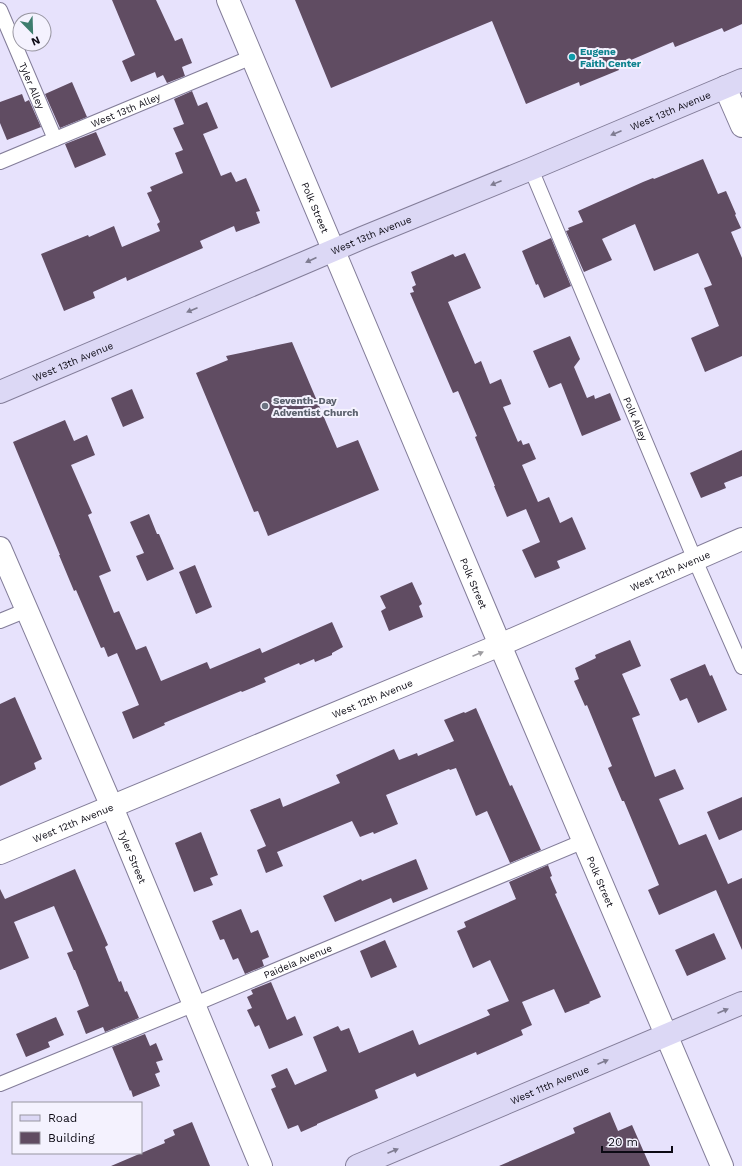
<svg xmlns="http://www.w3.org/2000/svg" width="742" height="1166" font-family="'Work Sans',sans-serif">
<rect width="100%" height="100%" fill="#e7e2fc"/>
<path fill="#604c62" d="M112,0H156L175,41L182,38L192,63L182,67L185,76L167,83L163,75L157,78L155,72L131,82L122,61L135,55Z
M295,0H742V24L724,32L722,28L675,47L673,42L617,66L619,70L580,86L579,82L526,104L492,21L331,88Z
M72,82L87,117L60,128L45,94Z
M192,91L198,106L207,102L218,128L203,134L221,176L231,172L236,182L246,178L260,211L256,212L260,223L236,232L234,226L200,241L203,248L127,281L126,277L93,292L95,298L64,311L41,254L88,235L89,237L114,226L122,247L160,231L157,224L160,222L147,193L152,191L150,187L183,173L175,153L183,150L173,128L184,124L174,99Z
M22,94L25,102L29,100L41,127L7,140L0,123V102Z
M96,132L106,155L75,168L65,144Z
M703,159L718,194L726,191L736,214L735,215L741,228L731,232L742,258V356L705,372L691,338L719,326L704,288L712,285L698,253L654,271L635,224L602,239L612,260L584,272L566,231L569,230L568,228L583,222L578,211L643,182L653,178L654,179Z
M551,238L571,286L544,298L538,284L536,285L522,251Z
M465,253L481,288L448,302L475,364L481,361L490,384L501,379L511,404L503,407L518,442L521,440L523,445L529,443L536,459L522,465L538,502L549,497L560,523L572,517L586,549L557,561L560,568L535,578L522,550L540,542L526,509L507,517L494,486H495L475,437L477,436L458,391L453,393L410,293L414,292L412,287L416,285L411,272L453,254L455,257Z
M570,336L580,359L574,367L587,398L594,395L595,399L610,393L621,420L582,436L561,383L549,388L533,351Z
M292,342L337,448L358,440L379,490L268,536L258,511L254,512L196,373L228,360L226,356Z
M132,389L144,418L123,427L111,398Z
M65,420L74,441L87,435L95,455L71,465L92,513L88,515L111,571L99,576L114,613L119,611L136,650L146,646L161,681L207,662L210,669L260,648L262,653L332,622L343,647L332,653V655L315,662L314,659L300,665L299,663L264,678L266,682L242,692L241,691L164,723L165,725L133,739L122,712L139,705L117,653L108,657L104,647L101,648L76,590L74,591L59,555H60L13,442Z
M742,450V476L724,483L726,488L701,498L690,473Z
M149,514L157,534H159L174,569L147,581L136,556L144,553L130,522Z
M195,565L212,607L196,614L179,572Z
M412,582L422,604L419,606L423,617L389,631L381,611L386,608L380,596Z
M630,640L641,666L622,674L640,715L632,718L655,777L675,769L684,789L659,799L679,845L706,834L728,884L742,878V950L716,890L659,915L648,890L659,885L624,801H622L608,768L612,766L587,705L585,706L574,681L579,679L575,668L596,658L595,655Z
M705,664L710,676L712,675L727,710L698,723L687,698L680,701L670,679Z
M15,697L42,759L34,763L36,769L0,786V704Z
M476,708L510,786L512,785L541,850L510,863L487,811L476,816L456,768L450,770L449,769L386,795L398,824L374,834L373,832L360,837L352,821L277,852L283,866L266,873L257,850L266,846L250,810L280,798L283,807L340,783L336,775L394,749L399,760L417,753L418,756L454,741L444,720L464,712L465,713Z
M742,797V830L719,840L707,812Z
M201,832L218,875L210,878L213,885L194,892L175,843Z
M416,859L428,889L393,903L391,898L335,922L323,896L361,879L362,881Z
M548,865L552,876L550,877L557,893L555,894L601,997L589,1002L590,1003L565,1013L554,989L522,1002L532,1025L521,1030L523,1035L477,1055L476,1052L417,1077L415,1073L375,1090L378,1098L317,1124V1125L301,1132L298,1125L288,1129L271,1089L276,1087L271,1075L287,1068L295,1085L327,1071L313,1037L338,1026L341,1031L349,1028L359,1053L413,1030L419,1045L490,1015L487,1010L509,1001L490,960L473,968L457,931L466,927L464,922L516,899L509,882Z
M75,869L108,945L105,947L119,982L121,981L125,992L127,991L139,1018L105,1032L103,1027L86,1034L77,1011L89,1006L75,970H74L67,953L73,951L54,906L14,922L29,958L0,970V889L5,899Z
M241,909L251,933L258,930L269,957L262,960L264,966L245,974L238,958L233,960L224,939L220,940L212,921Z
M714,933L726,959L687,976L675,950Z
M385,940L397,967L371,978L360,951Z
M271,982L287,1020L295,1016L303,1035L269,1049L259,1025L255,1027L247,1010L252,1008L247,997L253,994L251,990Z
M56,1017L64,1035L48,1042L50,1047L26,1057L16,1034Z
M145,1034L150,1046L156,1043L163,1060L156,1062L160,1072L155,1074L160,1086L133,1097L131,1090L130,1091L112,1047Z
M610,1112L618,1131L632,1125L650,1166H499L575,1133L573,1128Z
M192,1122L210,1166H111L165,1143L164,1140L175,1135L173,1130Z"/>
<g fill="none" stroke-linecap="round" stroke-linejoin="round">
<g stroke="#837d99" stroke-width="16">
<g id="service">
<path id="s1" d="M0,10L55,139"/>
<path id="s2" d="M0,162L252,57"/>
<path id="s3" d="M531,169L695,560L742,667"/>
<path d="M0,621L27,610"/>
<path id="s4" d="M0,1084L195,1004L584,841"/>
</g>
</g>
<g stroke="#837d99" stroke-width="24">
<g id="minor">
<path d="M725,87L742,126"/>
<path id="s5" d="M0,548L112,807L261,1166"/>
<path id="s6" d="M0,853L500,645L742,539"/>
</g>
</g>
<g stroke="#837d99" stroke-width="24">
<g id="tertiary">
<path id="s7" d="M228,0L500,645L722,1166"/>
</g>
</g>
<g stroke="#837d99" stroke-width="24">
<g id="secondary">
<path id="s8" d="M0,392L306,262L362,238L531,169L742,80"/>
<path id="s9" d="M357,1166L742,1003"/>
</g>
</g>
<use href="#service" stroke="#fff" stroke-width="14"/>
<use href="#minor" stroke="#fff" stroke-width="22"/>
<use href="#tertiary" stroke="#fff" stroke-width="22"/>
<use href="#secondary" stroke="#dcd8f5" stroke-width="22"/>
</g>
<defs><path id="oneway-solid" d="M-6-.8H1V-3.2L6.5 0L1 3.2V.8H-6Z"/></defs>
<g fill="#7e7b90">
<use href="#oneway-solid" transform="translate(616 133) rotate(157)"/>
<use href="#oneway-solid" transform="translate(496 183) rotate(158)"/>
<use href="#oneway-solid" transform="translate(311 260) rotate(156)"/>
<use href="#oneway-solid" transform="translate(192 310) rotate(157)"/>
<use href="#oneway-solid" transform="translate(723 1011) rotate(-23)"/>
<use href="#oneway-solid" transform="translate(603 1062) rotate(-23)"/>
<use href="#oneway-solid" transform="translate(393 1151) rotate(-23)"/>
</g>
<use fill="#9e9da1" href="#oneway-solid" transform="translate(478 654) rotate(-23)"/>
<circle fill="#0f9aa8" stroke="#f4f2fe" stroke-width="1.5" cx="572" cy="57" r="4"/>
<circle fill="#6b7280" stroke="#f4f2fe" stroke-width="1.5" cx="265" cy="406" r="4"/>
<g text-anchor="middle" dominant-baseline="central" stroke-width="4" stroke-linejoin="round" paint-order="stroke">
<g font-size="10" font-weight="bold" fill="#0d838f" stroke="#f4f2fe" text-anchor="start">
<text x="580" y="51">Eugene<tspan x="580" dy="12">Faith Center</tspan></text>
</g>
<g font-size="10" fill="#0c0a14" stroke="#f4f2fe">
<text stroke="none"><textPath href="#s1" startOffset="82">Tyler Alley</textPath></text>
<text stroke="none"><textPath href="#s2" startOffset="136">West 13th Alley</textPath></text>
<text stroke="none"><textPath href="#s8" startOffset="727">West 13th Avenue</textPath></text>
<text stroke="none"><textPath href="#s7" startOffset="225">Polk Street</textPath></text>
<text stroke="none"><textPath href="#s8" startOffset="403">West 13th Avenue</textPath></text>
<text stroke="none"><textPath href="#s8" startOffset="79">West 13th Avenue</textPath></text>
<text stroke="none"><textPath href="#s3" startOffset="271">Polk Alley</textPath></text>
<text stroke="none"><textPath href="#s6" startOffset="727">West 12th Avenue</textPath></text>
<text stroke="none"><textPath href="#s7" startOffset="633">Polk Street</textPath></text>
<text stroke="none"><textPath href="#s6" startOffset="403">West 12th Avenue</textPath></text>
<text stroke="none"><textPath href="#s6" startOffset="79">West 12th Avenue</textPath></text>
<text stroke="none"><textPath href="#s5" startOffset="336">Tyler Street</textPath></text>
<text stroke="none"><textPath href="#s7" startOffset="957">Polk Street</textPath></text>
<text stroke="none"><textPath href="#s4" startOffset="322">Paideia Avenue</textPath></text>
<text stroke="none"><textPath href="#s9" startOffset="209">West 11th Avenue</textPath></text>
</g>
<g font-size="10" font-weight="bold" fill="#5b616d" stroke="#f4f2fe" text-anchor="start">
<text x="273" y="400">Seventh-Day<tspan x="273" dy="12">Adventist Church</tspan></text>
</g>
</g>
<rect x="12" y="1102" width="130" height="52" fill="#f4f2fe" stroke="#9795a0"/>
<rect x="20" y="1115" width="20" height="6" fill="#dcd8f5" stroke="#9795a0"/>
<text x="48" y="1122" font-size="12" fill="#0c0a14">Road</text>
<rect x="20" y="1132" width="20" height="12" fill="#604c62" stroke="#9795a0"/>
<text x="48" y="1142" font-size="12" fill="#0c0a14">Building</text>
<g transform="translate(32 32) rotate(157)"><circle r="19" fill="#f4f2fe" stroke="#9795a0"/>
<path d="M0-3L7 15L0 10L-7 15Z" fill="#3d7d6d"/>
<text y="-6" font-size="11" font-weight="bold" text-anchor="middle" fill="#0c0a14">N</text>
</g>
<path d="M602 1146v6h70v-6" fill="none" stroke="#0c0a14" stroke-width="2"/>
<text x="608" y="1146" font-size="12" fill="#0c0a14" stroke="#f4f2fe" stroke-width="3" paint-order="stroke">20 m</text>
</svg>
